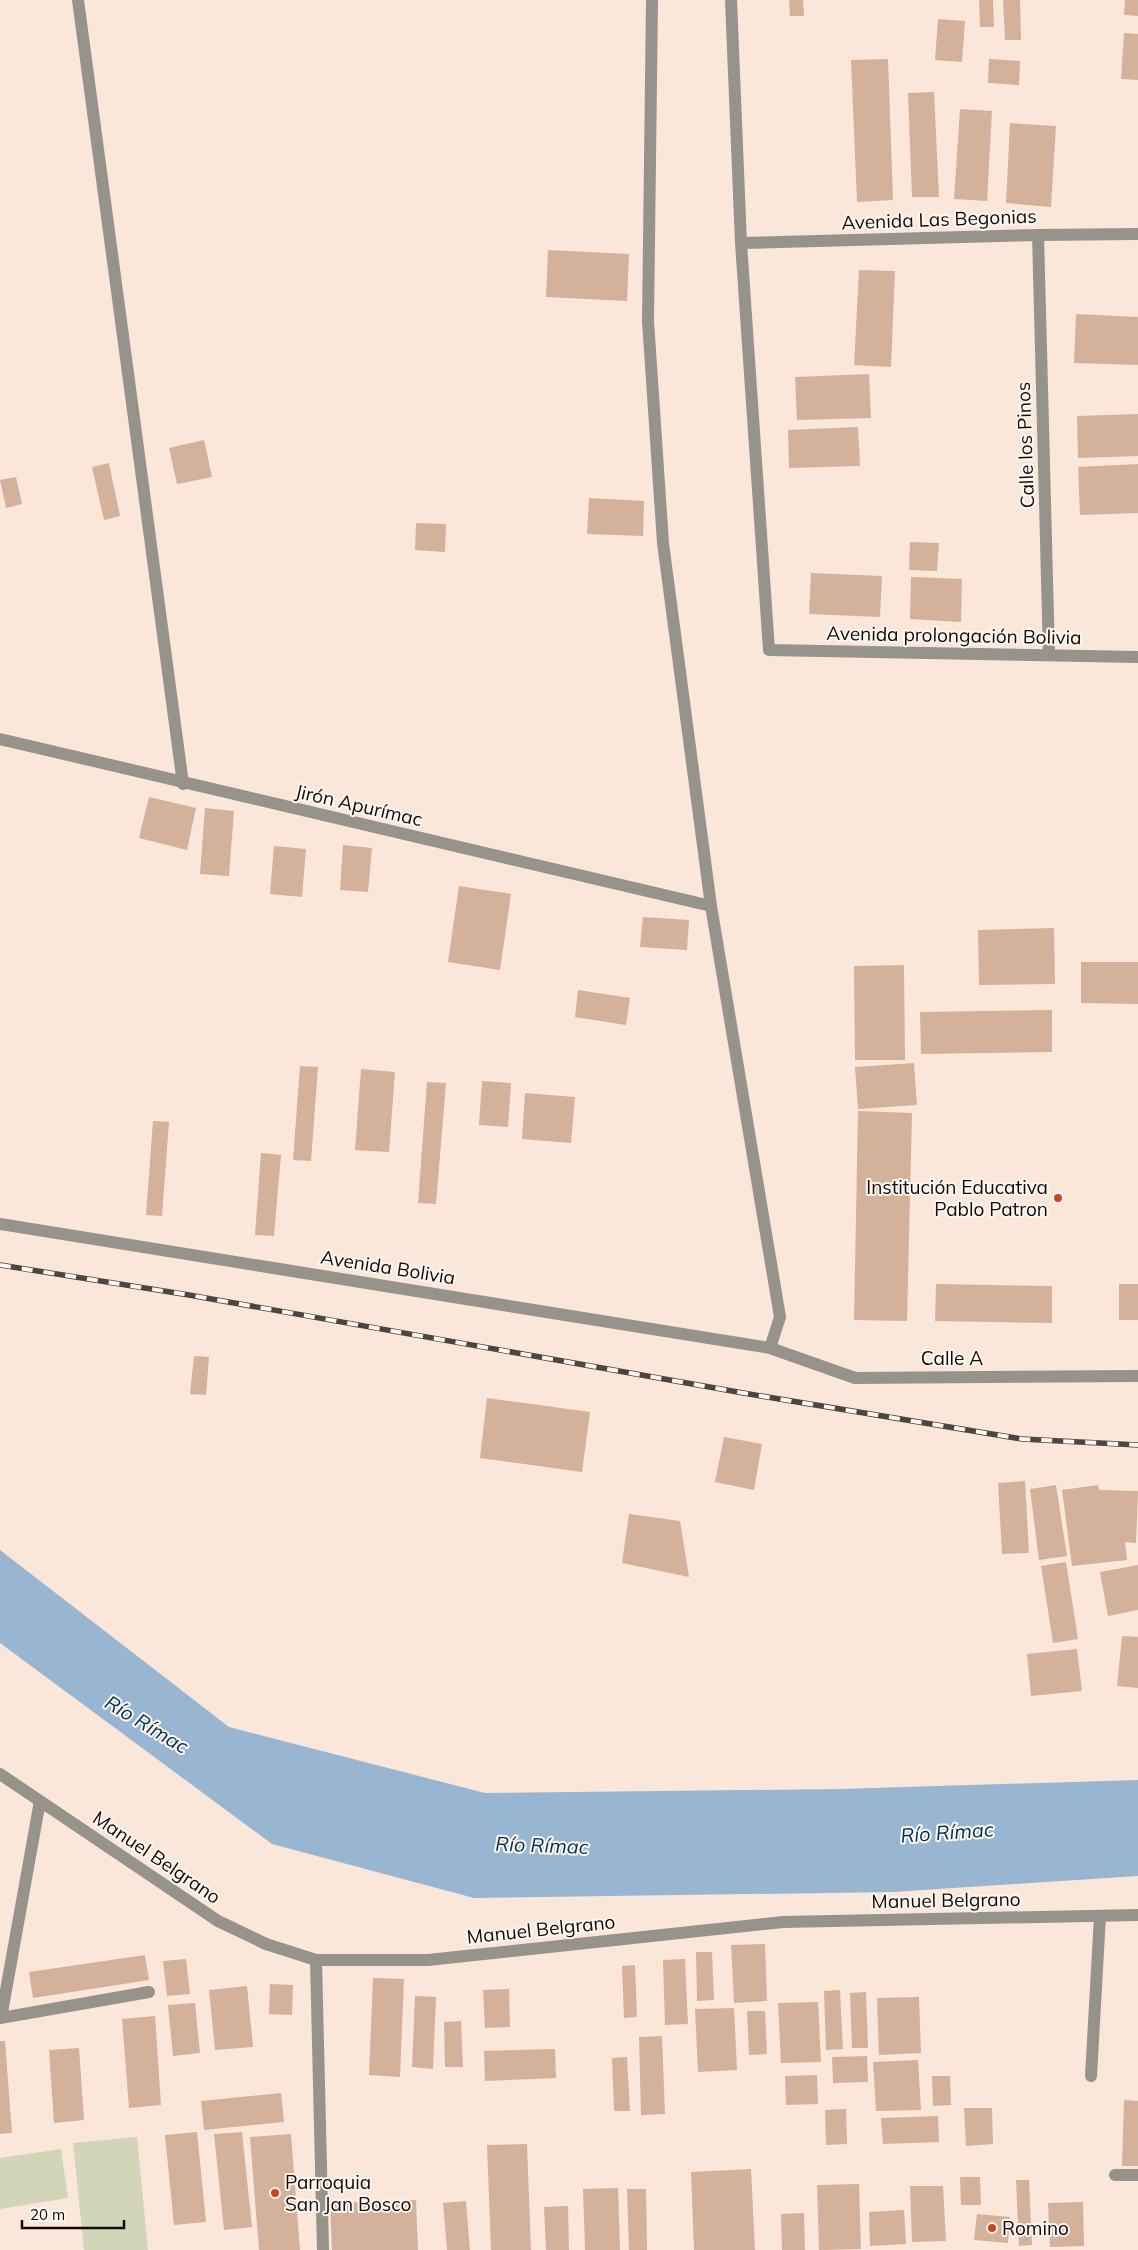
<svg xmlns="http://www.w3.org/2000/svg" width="1138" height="2250" font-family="Mulish,sans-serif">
<rect width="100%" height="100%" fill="#fae7da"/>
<path fill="#d2d5b8" d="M137,2137L148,2250H84L73,2143Z
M61,2149L68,2198L0,2209V2158Z"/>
<path fill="#98b6d2" d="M0,1550L229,1727L485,1793L840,1789L1138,1780V1876L893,1892L474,1898L272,1844L0,1643Z"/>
<path fill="#d4b19a" d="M789,0H803L804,16H790Z
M979,0H993L994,27H980Z
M1003,0H1020L1021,40H1005Z
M1125,0H1138V16L1124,15Z
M938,19L965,21L962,62L935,60Z
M1124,33L1138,34V80L1121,79Z
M888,59L893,200L857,202L851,60Z
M989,59L1020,61L1019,85L988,83Z
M934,92L939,197H912L908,93Z
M960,109L992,111L987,201L954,199Z
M1010,123L1056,126L1051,207L1006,203Z
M548,250L629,254L627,301L546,297Z
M859,270L895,271L891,367L854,365Z
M1076,314L1138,317V365L1074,363Z
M869,374L871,418L797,420L795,377Z
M1138,414V456L1078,458L1077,416Z
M858,427L860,466L789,468L788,430Z
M204,440L212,477L177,484L169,448Z
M109,463L120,516L104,520L92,467Z
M1138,464V513L1080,515L1078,467Z
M16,477L22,504L6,508L0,480Z
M589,498L644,501L643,536L587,534Z
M416,523L446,524L445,552L415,550Z
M910,542L939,543L937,571L909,570Z
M811,573L882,576L880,617L809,614Z
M911,577L962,579L961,622L910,619Z
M149,797L196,808L187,850L139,838Z
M205,808L234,811L229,876L200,874Z
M343,845L372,848L368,892L340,890Z
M274,846L306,849L302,897L270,894Z
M459,886L511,894L500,970L448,962Z
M643,917L689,920L687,950L640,947Z
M1054,928L1055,984L979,985L978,930Z
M1081,962H1138V1004L1081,1003Z
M904,965L905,1060H855L854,966Z
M578,990L630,998L626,1025L575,1017Z
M1052,1010V1052L921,1054L920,1012Z
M914,1063L917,1105L858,1109L855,1067Z
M300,1066L318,1067L311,1161L293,1160Z
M361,1069L395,1072L389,1152L355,1150Z
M482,1081L511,1083L508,1127L479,1125Z
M427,1082L446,1083L436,1204L418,1203Z
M525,1093L575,1097L571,1143L522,1139Z
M858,1111L912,1113L907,1321L854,1320Z
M153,1121L169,1122L162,1216L146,1215Z
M261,1153L281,1155L274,1236L255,1235Z
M936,1284L1052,1286V1323L935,1321Z
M1119,1284H1138V1320H1119Z
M194,1356L209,1357L206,1395L190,1394Z
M487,1398L590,1412L582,1472L480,1458Z
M724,1437L762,1444L754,1490L715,1482Z
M1025,1481L1029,1553L1002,1554L998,1483Z
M1056,1485L1067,1556L1039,1560L1030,1489Z
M1098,1485L1099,1490L1138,1491L1136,1543L1125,1542L1127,1560L1072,1566L1062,1490Z
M629,1514L680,1521L689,1577L622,1563Z
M1066,1562L1078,1639L1053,1643L1041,1566Z
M1138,1565V1610L1108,1616L1100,1572Z
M1122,1636L1138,1637V1688L1117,1686Z
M1077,1649L1082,1691L1031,1696L1027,1654Z
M765,1944L767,2001L734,2003L731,1945Z
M696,1952H712L714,2000L697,2001Z
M145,1955L149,1980L33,1998L29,1972Z
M186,1959L190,1994L167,1996L163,1961Z
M685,1959L688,2024L665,2025L663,1960Z
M635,1965L637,2017L624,2018L622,1966Z
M373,1978L404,1979L400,2077L369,2075Z
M270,1984L293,1985L292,2015L269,2014Z
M247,1986L253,2047L215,2050L209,1990Z
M509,1989L510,2027L485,2028L483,1990Z
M840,1990L843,2049L826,2050L824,1991Z
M866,1992L868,2048H852L850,1993Z
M415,1996L436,1997L433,2069L412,2067Z
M919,1997L921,2053L879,2055L877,1998Z
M818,2002L821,2062L781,2063L778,2003Z
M195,2003L200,2053L173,2056L168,2005Z
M734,2008L737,2070L698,2072L695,2009Z
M747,2011H765L767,2054L749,2055Z
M155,2016L161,2105L129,2108L122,2019Z
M461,2021L463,2067H445L444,2022Z
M662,2036L665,2114L641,2115L639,2037Z
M0,2041H5L12,2133L0,2134Z
M79,2048L84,2120L54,2123L49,2050Z
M555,2049L556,2078L485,2081L484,2051Z
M867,2056L868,2082L833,2083L832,2057Z
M627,2057L630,2111H614L612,2058Z
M918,2060L921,2110L876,2111L873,2062Z
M817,2075L818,2104L786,2105L785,2076Z
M932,2076H950L951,2105L933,2106Z
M281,2093L284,2122L204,2130L201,2101Z
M1124,2100L1138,2101V2166H1122Z
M964,2108H992L993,2144L966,2146Z
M846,2109L847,2144L826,2145L825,2110Z
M938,2116L939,2142L883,2144L881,2118Z
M197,2132L206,2222L174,2225L165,2135Z
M242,2132L252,2227L224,2230L214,2134Z
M291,2134L300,2250H259L250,2137Z
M527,2144L531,2250H491L487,2145Z
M751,2169L755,2250H694L691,2172Z
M960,2177H980L981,2205H961Z
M1016,2180H1029L1032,2245L1019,2246Z
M859,2184L861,2249L819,2250L817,2185Z
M910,2186H943L946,2241L912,2242Z
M618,2188L620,2250H585L583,2189Z
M627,2189H646L647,2250H629Z
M416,2200L418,2250H332L330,2203Z
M466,2201L470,2250H447L443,2203Z
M1083,2202L1084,2246L1050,2247L1048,2203Z
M568,2206L569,2250H546L544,2207Z
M904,2210L906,2244L870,2246L869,2212Z
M804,2213L805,2250H782L781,2214Z
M977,2214L1010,2217L1008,2243L974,2240Z"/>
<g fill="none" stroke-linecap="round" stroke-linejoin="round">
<path stroke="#96938b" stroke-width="12" d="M1091,2076L1100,1916"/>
<path stroke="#96938b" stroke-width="12" d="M78,0L183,784
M652,0L648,321L663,543L711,906L780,1317L770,1348
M731,0L741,243L769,650L1138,657
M1038,235L1049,655
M741,243L1038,235L1138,234
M0,739L711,906
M0,1224L770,1348L855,1378L1138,1376
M0,1774L218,1921L266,1944L316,1960H428L783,1922L1138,1915
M316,1960L323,2250
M0,2018L149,1992
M1,2018L40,1801
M1115,2175H1138"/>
<g stroke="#4d453e" stroke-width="5.5">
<path id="rail" d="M0,1265L189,1295L749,1394L1022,1439L1138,1445"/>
</g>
<use href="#rail" stroke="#fef6f1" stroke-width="4" stroke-dasharray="11" stroke-linecap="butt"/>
</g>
<g fill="#cc431d" stroke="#fef6f1" stroke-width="2">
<circle cx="1058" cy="1198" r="5"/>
<circle cx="275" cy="2193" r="5"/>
<circle cx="992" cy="2228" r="5"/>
</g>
<g text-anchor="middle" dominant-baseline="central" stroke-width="4" stroke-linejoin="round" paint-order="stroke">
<g font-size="19" fill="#100b07" stroke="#fef6f1">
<text transform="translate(939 219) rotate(-2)">Avenida Las Begonias</text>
<text transform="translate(1025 445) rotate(-92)">Calle los Pinos</text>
<text transform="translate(954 635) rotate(1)">Avenida prolongación Bolivia</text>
<text transform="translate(359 805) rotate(13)">Jirón Apurímac</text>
<text transform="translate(388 1267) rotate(9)">Avenida Bolivia</text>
<text x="952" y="1358">Calle A</text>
<text transform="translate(157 1857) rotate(34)">Manuel Belgrano</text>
<text transform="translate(946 1900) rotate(-1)">Manuel Belgrano</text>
<text transform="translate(541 1929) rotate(-6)">Manuel Belgrano</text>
</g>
<g font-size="19" fill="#100b07" stroke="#fef6f1" text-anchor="start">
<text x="1048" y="1187" text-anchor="end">Institución Educativa<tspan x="1048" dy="22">Pablo Patron</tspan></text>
<text x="285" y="2182">Parroquia<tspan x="285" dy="22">San Jan Bosco</tspan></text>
<text x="1002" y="2228">Romino</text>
</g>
<g font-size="20" font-style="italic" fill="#002f54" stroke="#fef6f1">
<text transform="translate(147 1724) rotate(31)">Río Rímac</text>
<text transform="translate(947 1832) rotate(-4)">Río Rímac</text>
<text transform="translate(542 1845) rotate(2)">Río Rímac</text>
</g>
</g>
<path d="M22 2220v8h102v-8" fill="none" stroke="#100b07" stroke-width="2.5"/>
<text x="30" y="2220" font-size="15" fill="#100b07" stroke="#fef6f1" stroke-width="4" paint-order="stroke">20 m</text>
</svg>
